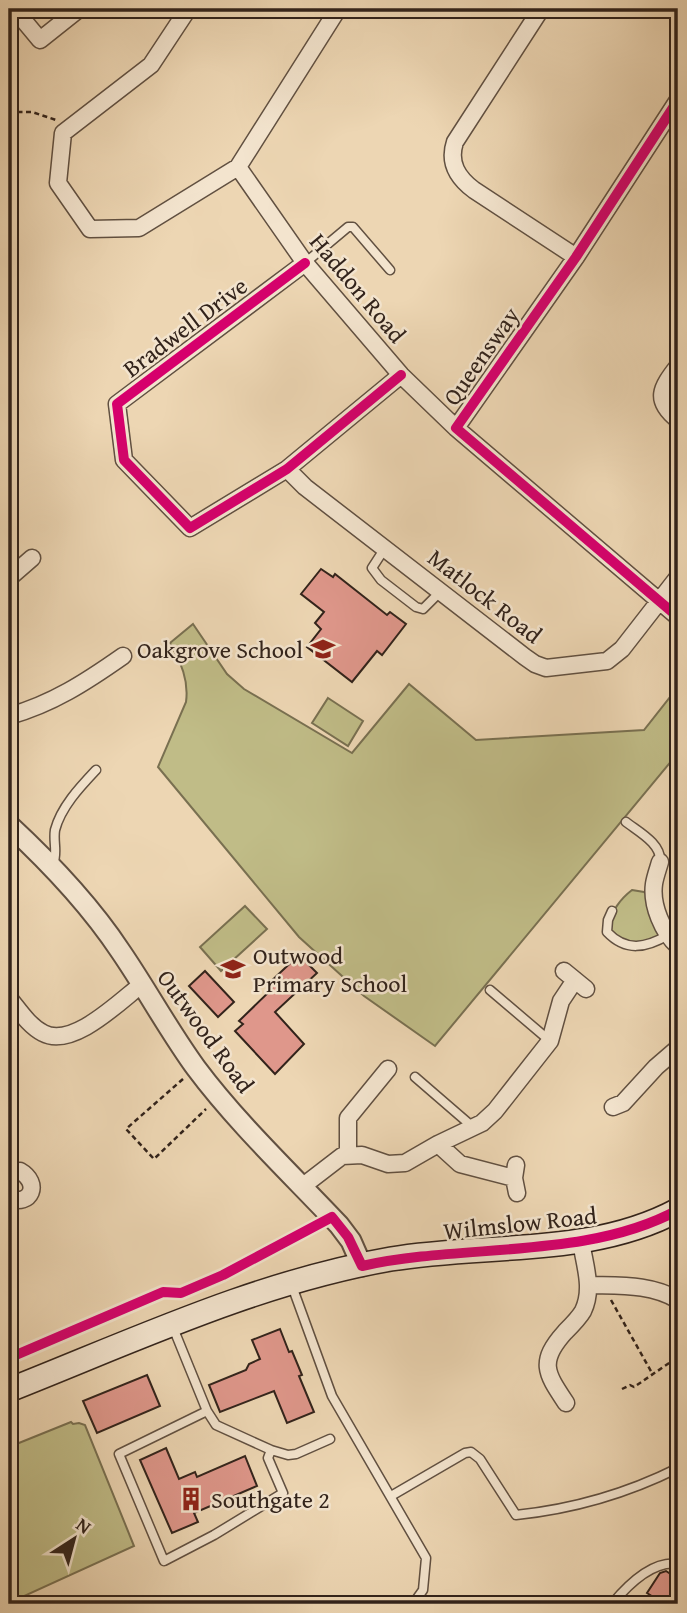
<svg xmlns="http://www.w3.org/2000/svg" width="687" height="1613" font-family="'Gentium Book Plus',serif">
<rect width="100%" height="100%" fill="#edd6b3"/>
<filter id="stains"><feTurbulence type="fractalNoise" baseFrequency=".00286" numOctaves="4"/><feColorMatrix values="0 0 0 0 .2 0 0 0 0 .09 0 0 0 0 .02 0 0 0 .5 -.17"/></filter>
<radialGradient id="worn" r=".72"><stop offset=".6" stop-color="#630" stop-opacity="0"/><stop offset="1" stop-color="#630" stop-opacity=".3"/></radialGradient>
<path fill="#c0bc87" stroke="#797051" stroke-width="2" d="M193,624L227,674L244,689L352,753L409,684L476,740L644,730L678,687V753L435,1046L364,996L299,937L158,767L186,702C189,680 181,663 170,643Z
M328,698L363,721L348,746L312,723Z
M632,890L644,892L655,898L668,935L655,943H619L607,927C613,910 619,900 632,890Z
M245,906L267,929L221,971L200,947Z
M71,1422L73,1424L79,1423L85,1425L134,1546L9,1603V1447Z"/>
<path fill="#df978b" stroke="#32231b" stroke-width="2" d="M321,569L333,577L335,574L387,615L390,612L406,624L382,655L377,651L352,682L307,647L321,629L315,623L324,612L301,594Z
M299,955L317,973L275,1012L304,1044L275,1074L235,1031L243,1024L239,1021L272,989L268,984Z
M205,971L234,1002L218,1017L189,986Z
M280,1329L289,1352L292,1351L302,1375L299,1376L314,1412L287,1423L274,1391L220,1412L209,1385L246,1370L249,1364L260,1359L252,1340Z
M147,1375L160,1406L97,1433L83,1401Z
M166,1448L179,1479L195,1472L197,1477L245,1456L257,1486L194,1513L198,1522L172,1533L140,1460Z
M666,1571L678,1579V1604H655L658,1600L647,1593L660,1573Z"/>
<g fill="none" stroke-linecap="round" stroke-linejoin="round">
<g stroke="#615041" stroke-width="11">
<path id="service" d="M305,263L348,227H353L390,270
M385,548L372,568L381,580L416,607L423,609L442,590
M626,822C639,832 662,844 660,862
M53,864C58,853 53,842 55,830C61,807 80,787 96,770
M612,911L608,920L607,932C626,952 646,948 668,935
M490,990L550,1041
M415,1077L474,1128
M292,1286L332,1396L426,1558L423,1590L413,1604
M172,1325L207,1411L216,1425L271,1450L288,1455L296,1454L330,1439
M207,1411L119,1454L164,1561L214,1535L283,1493L268,1458L271,1450
M391,1496L465,1453L471,1452L480,1459L516,1515C574,1509 626,1494 678,1468
M612,1604C627,1586 652,1560 678,1564"/>
</g>
<g stroke="#615041" stroke-width="19">
<path id="minor" d="M188,9L151,65L63,133L58,183L90,229L139,228L238,167L338,9
M541,9L455,142C448,163 458,178 474,190L576,257
M15,10L40,40L79,9
M678,100L576,257L456,428L678,617
M238,167L305,263L401,375L456,428
M305,263L117,404L124,460L190,528L287,469L401,375
M678,366C661,388 653,400 678,420
M287,469L305,487L525,657L535,664L546,668L607,661L622,649L678,577
M9,578L32,558
M9,716C52,704 86,682 123,656
M660,862C658,869 655,877 654,884C651,905 663,933 678,946
M564,971L586,989
M9,998C19,1010 29,1026 43,1033C72,1049 119,1002 141,985
M613,1107L623,1103L656,1067L678,1048
M438,1144L460,1164L514,1178
M348,1154V1118L388,1069
M516,1165L514,1178L517,1193
M9,1174L20,1171C41,1183 31,1207 9,1198
M303,1186L342,1156L362,1155L388,1164L405,1163L438,1144L482,1123L495,1111L550,1041L561,1001L575,980
M589,1285C621,1286 651,1284 678,1300
M566,1403C546,1373 538,1362 565,1332C571,1326 579,1318 583,1311C594,1288 584,1264 581,1241"/>
</g>
<g stroke="#615041" stroke-width="23">
<path id="tertiary" d="M9,825C50,863 90,905 121,952C147,990 169,1031 196,1068C237,1123 292,1175 339,1225L351,1241L362,1266"/>
</g>
<g stroke="#32231b" stroke-width="26">
<path id="secondary" d="M9,1390C133,1341 258,1282 391,1259C486,1243 591,1257 678,1210"/>
</g>
<path stroke="#32231b" stroke-width="2.5" stroke-dasharray="5 3.5" stroke-linecap="butt" d="M9,112H32L56,120
M183,1079L126,1129L154,1159L206,1109
M611,1300L652,1373
M622,1389L630,1385L634,1387L678,1357"/>
<use href="#service" stroke="#f3e4ce" stroke-width="8"/>
<use href="#minor" stroke="#f3e4ce" stroke-width="16"/>
<use href="#tertiary" stroke="#f3e4ce" stroke-width="19"/>
<use href="#secondary" stroke="#f3e4ce" stroke-width="23"/>
<g stroke="#f3e4ce" stroke-width="15">
<path id="cycleway" d="M678,100L576,257L456,428L678,617
M305,263L117,404L124,460L190,528L287,469L401,375
M9,1358L163,1292L181,1293L223,1275L332,1217L348,1237L362,1266C464,1243 586,1260 678,1210"/>
</g>
<use href="#cycleway" stroke="#d6006c" stroke-width="10"/>
</g>
<defs>
<g id="school-bare" transform="scale(1.89)"><path d="M0-5L7-2L0 1L-7-2ZM-4 1L0 2.5L4 1V4Q0 6-4 4Z" fill="#8f2418" stroke="#f3e4ce" stroke-width="2.5" paint-order="stroke"/></g>
<g id="building-bare" transform="scale(1.89)"><path d="M-4-6H4V6H1V3H-1V6H-4ZM-2.5-4.3h1.7v1.8h-1.7ZM.8-4.3h1.7v1.8H.8ZM-2.5-1h1.7V.8h-1.7ZM.8-1h1.7V.8H.8Z" fill="#8f2418" stroke="#f3e4ce" stroke-width="2.5" paint-order="stroke"/></g>
</defs>
<g fill-rule="evenodd">
<use href="#school-bare" x="323" y="649"/>
<use href="#school-bare" x="233" y="969"/>
<use href="#building-bare" x="191" y="1499"/>
</g>
<g text-anchor="middle" dominant-baseline="central" stroke-width="5" stroke-linejoin="round" paint-order="stroke">
<g font-size="24" fill="#32231b" stroke="#f3e4ce">
<text transform="translate(358 288) rotate(50)">Haddon Road</text>
<text transform="translate(185 327) rotate(-37)">Bradwell Drive</text>
<text transform="translate(481 356) rotate(-55)">Queensway</text>
<text transform="translate(485 596) rotate(38)">Matlock Road</text>
<text transform="translate(206 1031) rotate(54)">Outwood Road</text>
<text transform="translate(520 1223) rotate(-6)">Wilmslow Road</text>
</g>
<g font-size="24" fill="#32231b" stroke="#f3e4ce" text-anchor="start">
<text x="303" y="649" text-anchor="end">Oakgrove School</text>
<text x="253" y="955">Outwood<tspan x="253" dy="28">Primary School</tspan></text>
<text x="211" y="1499">Southgate 2</text>
</g>
</g>
<rect width="687" height="1613" fill="none" stroke="#edd6b3" stroke-width="35"/>
<rect x="10" y="10" width="666" height="1592" fill="none" stroke="#32231b" stroke-width="3.5"/>
<rect x="18" y="18" width="652" height="1578" fill="none" stroke="#32231b" stroke-width="2"/>
<g transform="translate(74 1539) rotate(36)" stroke="#f3e4ce" stroke-width="5" paint-order="stroke">
<path d="M0-5L12 26L0 18L-12 26Z" fill="#32231b"/>
<text y="-10" font-size="19" font-weight="bold" text-anchor="middle" fill="#32231b">N</text>
</g>
<rect width="100%" height="100%" filter="url(#stains)"/>
<rect width="100%" height="100%" fill="url(#worn)"/>
</svg>
